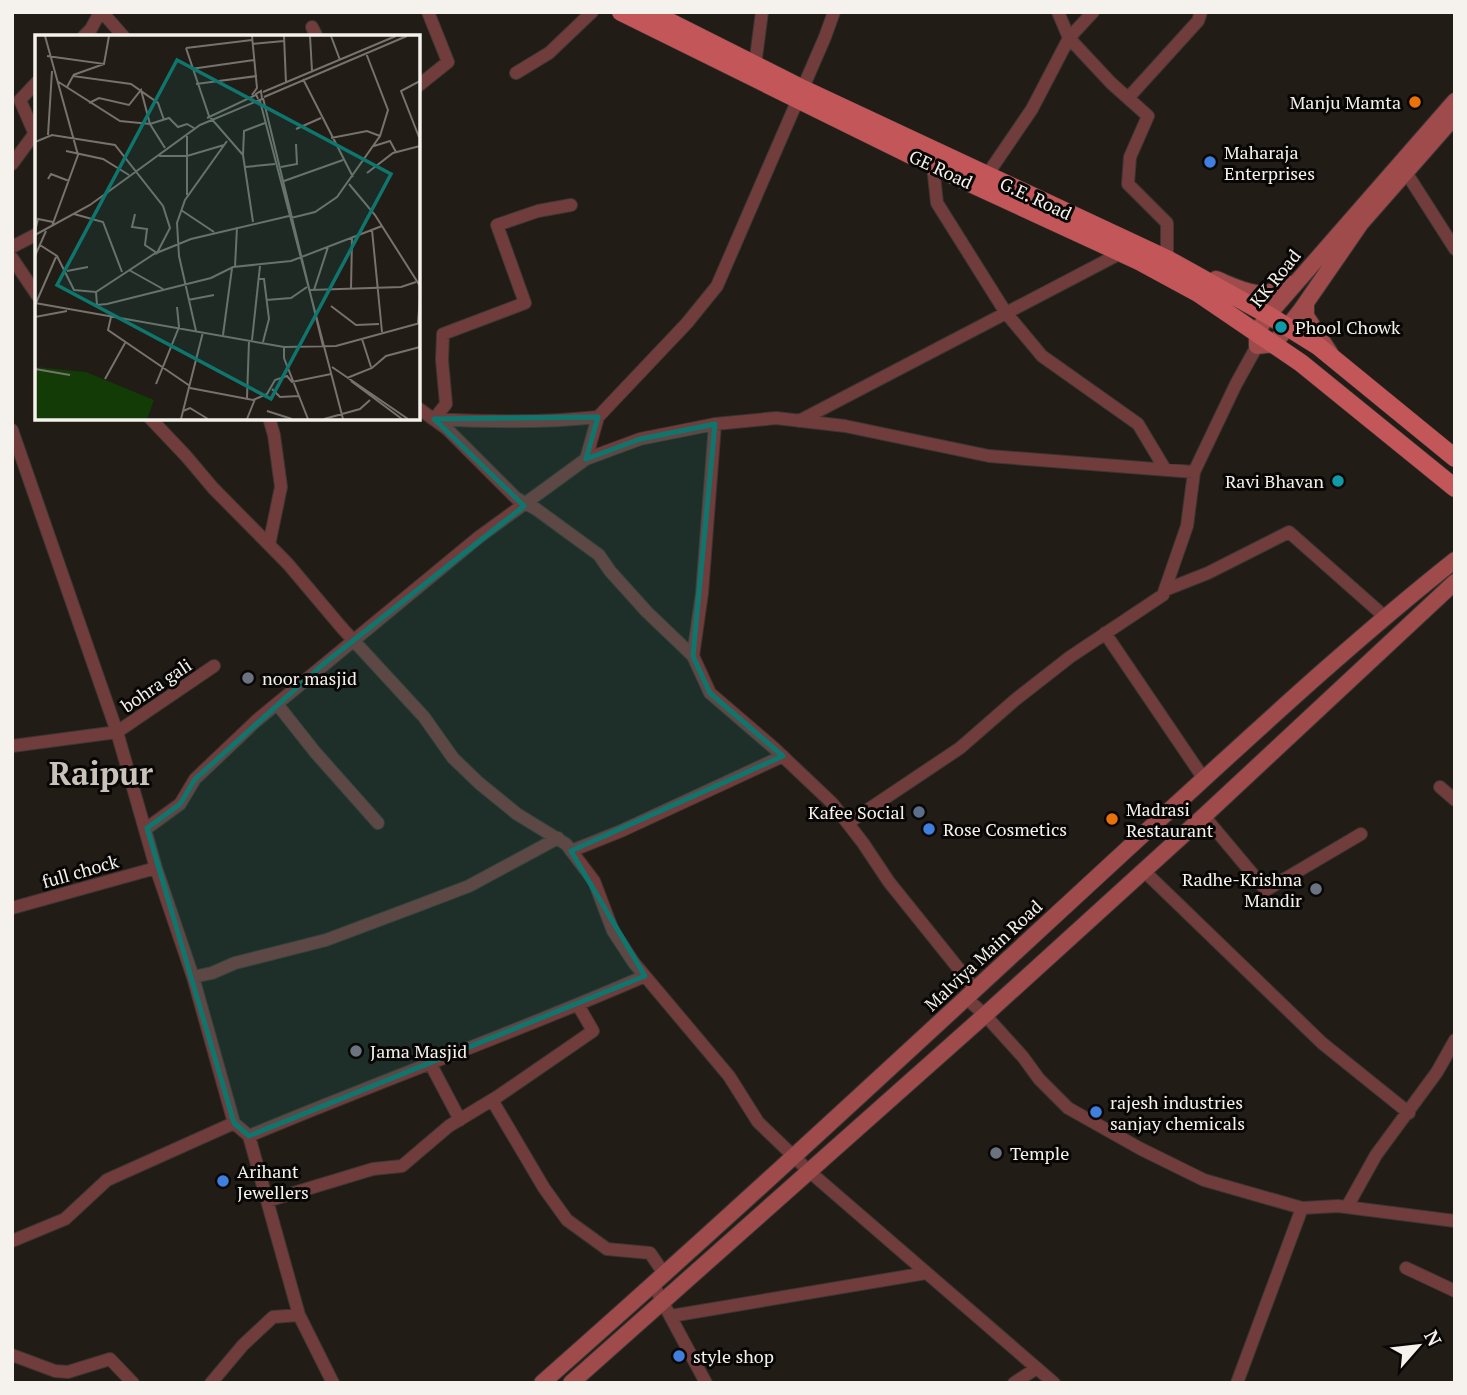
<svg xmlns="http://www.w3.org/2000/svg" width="1467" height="1395" font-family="'PT Serif',serif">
<rect width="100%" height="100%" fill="#221c17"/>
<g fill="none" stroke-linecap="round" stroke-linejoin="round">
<g stroke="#3b3631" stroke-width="14">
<path id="street" d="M102,12L124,37
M1058,12L1069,38L1111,83L1148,116L1130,157L1128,184L1167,223V264
M312,27L317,37
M83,37L91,29L100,12
M755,65L762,12
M516,73L549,53L592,12
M37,82L20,100L37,139
M418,86L448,62L428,12
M1128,98L1198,21L1201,12
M12,164L35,133
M933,166L937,203L1006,313L1042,356L1138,424L1165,469
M1402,166L1455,249
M987,175L1032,109L1069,38L1093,12
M12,247L37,234
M12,258L37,295
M418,408L447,429L516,498L536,509L599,555L610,571L647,612L693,656L710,693L774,748L832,803L863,843L889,882L975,989
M150,418L186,456L213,488L288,564L342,628L424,717L453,758L479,783L517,814L566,844L594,881L613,931L634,963L729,1076L758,1122L810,1172L1054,1383
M269,418L274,435L281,487L269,545
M434,419C489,422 543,423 598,417L687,323L717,286L825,37L834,12
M434,419L446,404L442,360L443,334L525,303L497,225L538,211L571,205
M799,421L1121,253
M12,430L117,732L156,868L193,977L234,1123L249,1136L299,1315L333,1383
M586,459L598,417
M1165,590L1208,573L1289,532L1384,616
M1105,633L1204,779
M693,656L702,593L715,424
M277,704L315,752L378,823
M12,746L117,732L214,666
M1440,787L1455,800
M1204,816L1266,890L1361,834
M848,823L960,748L1015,700L1070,657L1163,595L1187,526L1194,472L1236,384L1257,346
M147,828L180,804L195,779L256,721L479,537L586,459L640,439L715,424L776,418L845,426L989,456L1194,472
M571,851L621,831L783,756
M1144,871L1322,1043L1409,1113
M12,908L156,868
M193,977L212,973L235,963L326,940L422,904L469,886L558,838
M966,998L985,1015L1023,1057L1039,1079L1068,1108L1141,1149L1204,1180L1302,1208L1338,1206L1455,1221
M430,1063L460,1120
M492,1100L544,1188L567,1220L607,1249L650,1253L665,1275
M249,1136C380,1081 514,1033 645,976
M267,1201L373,1169L402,1166L449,1126L497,1097L593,1031L578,1005
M1347,1207L1376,1155L1437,1072L1455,1040
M12,1241L65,1219L107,1180L234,1123
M1406,1268L1455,1291
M653,1284L706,1383
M671,1316L926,1273
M12,1355L55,1371L68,1372L110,1359L133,1383
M211,1383L243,1345L273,1317L299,1315
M1014,1383L1037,1368
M1237,1383L1302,1208"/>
</g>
<g stroke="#3b3631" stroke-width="18">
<path id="secondary" d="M1455,101L1268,315L1257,332V346L1274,344L1301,310L1361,223L1455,116
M1216,279C1245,291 1260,301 1290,284
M1306,303V316L1330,353
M542,1383C747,1202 947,1015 1149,829C1249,738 1348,645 1455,560
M571,1383L985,1015L1204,816L1455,582"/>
</g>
<g stroke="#3b3631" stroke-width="19">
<path id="primary" d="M621,12L933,166L1139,261L1198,293L1301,363L1455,488
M650,12L803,89L1169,260L1268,315L1318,346L1455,458"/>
</g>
<use href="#street" stroke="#713c3c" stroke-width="12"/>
<use href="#secondary" stroke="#9f4b4c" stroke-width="16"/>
<use href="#primary" stroke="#c25658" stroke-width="18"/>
</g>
<path fill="#0f766e" fill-opacity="0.2" stroke="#0f766e" stroke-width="5" stroke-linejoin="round" d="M598,417L586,459L640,439L715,424L693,656L710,693L783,756L571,851L645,976L249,1136L234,1123L147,828L180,804L195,779L322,665L524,506L434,419Z"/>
<g fill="#e8710a" stroke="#090705" stroke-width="2.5">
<circle cx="1415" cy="102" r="7"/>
<circle cx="1112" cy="819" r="7"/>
</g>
<g fill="#3f7fe0" stroke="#090705" stroke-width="2.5">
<circle cx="1210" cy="162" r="7"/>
<circle cx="929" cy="829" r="7"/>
<circle cx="1096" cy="1112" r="7"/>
<circle cx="223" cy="1181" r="7"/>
<circle cx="679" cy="1356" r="7"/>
</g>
<g fill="#0f9aa8" stroke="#090705" stroke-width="2.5">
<circle cx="1281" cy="327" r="7"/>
<circle cx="1338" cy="481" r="7"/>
</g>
<g fill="#6b7280" stroke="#090705" stroke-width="2.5">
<circle cx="248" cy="678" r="7"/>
<circle cx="1316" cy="889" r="7"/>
<circle cx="356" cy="1051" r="7"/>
<circle cx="996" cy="1153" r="7"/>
</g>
<circle fill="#5c6f8a" stroke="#090705" stroke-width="2.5" cx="919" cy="812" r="7"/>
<g text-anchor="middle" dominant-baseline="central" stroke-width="6" stroke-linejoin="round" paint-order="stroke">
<g font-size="18" fill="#f5f2ed" stroke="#090705" text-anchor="start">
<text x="1401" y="102" text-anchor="end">Manju Mamta</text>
<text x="1224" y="152">Maharaja<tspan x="1224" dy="21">Enterprises</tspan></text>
<text x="1295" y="327">Phool Chowk</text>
<text x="1324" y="481" text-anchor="end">Ravi Bhavan</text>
<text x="262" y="678">noor masjid</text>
<text x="1126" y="809">Madrasi<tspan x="1126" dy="21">Restaurant</tspan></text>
<text x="905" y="812" text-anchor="end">Kafee Social</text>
<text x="943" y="829">Rose Cosmetics</text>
<text x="1302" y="879" text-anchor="end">Radhe-Krishna<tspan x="1302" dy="21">Mandir</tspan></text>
<text x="370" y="1051">Jama Masjid</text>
<text x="1110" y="1102">rajesh industries<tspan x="1110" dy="21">sanjay chemicals</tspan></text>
<text x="1010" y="1153">Temple</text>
<text x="237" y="1171">Arihant<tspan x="237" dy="21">Jewellers</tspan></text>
<text x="693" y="1356">style shop</text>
</g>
<g font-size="18" fill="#f5f2ed" stroke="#090705">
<text transform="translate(941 169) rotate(25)">GE Road</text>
<text transform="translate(1036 198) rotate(25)">G.E. Road</text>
<text transform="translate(1275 278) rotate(-51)">KK Road</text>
<text transform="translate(156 685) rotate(-34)">bohra gali</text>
<text transform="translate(80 871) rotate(-16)">full chock</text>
<text transform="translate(983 955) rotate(-43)">Malviya Main Road</text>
</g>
<g font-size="32" font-weight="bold" fill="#c9c2ba" stroke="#090705">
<text x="101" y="773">Raipur</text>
</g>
</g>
<g transform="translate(35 35)">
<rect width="385" height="385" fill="#221c17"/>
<path d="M0,332L51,337L119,365L112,384H0Z" fill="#133b06"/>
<path fill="none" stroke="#76726d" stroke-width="2" d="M10,1L43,120L17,191M217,1L222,53L217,60M249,1L251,48M275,1L277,36M296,1L305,25M217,9L249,6M151,13L174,81L208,120L218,187M151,13L217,5M12,21L69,29L74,1M156,34L219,25M38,40L69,29M268,44L318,142M22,46L85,86L115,89L134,83L143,92L152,89L159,93M161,49L222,41M32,52L38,41L96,49L123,68L129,85M228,57L361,1M229,62L372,1M228,63L288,311M225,66L308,384M54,68L64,63L94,70L106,55L115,89L130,113M172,83L221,60M261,94L286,83M13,100L17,36M384,102L366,56L385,46M296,103L332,96L345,101M0,107L17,100L80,110L128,171L135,193L122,218L110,210L112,194L97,192L100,179M339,111L355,106L361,117M31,116L68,124L94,140M208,120L209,96L230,88M124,121H152L189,110M210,132L240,129M246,132L262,129L261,109M332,138L358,118L385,111M13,144L16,139L34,146M249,146L308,125M314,149L340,180L385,251M152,160V101M146,175L179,197M39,179L68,187L87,237M256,183L280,177L302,162L345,101L353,75L331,18M337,195L347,297M0,196L3,184L18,187M0,200L55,170L165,90L227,64L226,56L221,59L223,64M5,210L22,221L39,255L61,257L119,219L156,204L254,181M0,221L11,196M200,232L202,192M94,235L128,254M32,236L53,232M224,244H229L234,284L228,307M316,254L317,203M275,255L366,252L381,247M279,255L293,212M61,257L62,270L72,269L176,243L198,232L256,226L347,191M153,265L179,260M231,265L256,263L272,252M0,268L249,312L301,311L385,288M1,268L21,222M296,271L321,290L344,289M0,282L32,276M76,282L73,295L155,351M383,288L385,263M161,296L144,221L142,188L150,165L192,106M188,300L197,233M327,304L336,332M217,305L225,231M249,312V323L273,384M297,332L373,384M0,334L35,340M312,343L337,333L351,321L385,312M70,344L90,308M316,346L367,384M121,349L144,292L142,272M155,353L218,365L232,359L240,345L252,341L257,347L296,339M237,354L245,362L264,361M212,363L214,306M148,376L155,373L173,384M232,376L257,384M146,384L168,297M212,384L220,364M289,384L325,374L335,365"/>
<path fill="#0f766e" fill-opacity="0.15" stroke="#0f766e" stroke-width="3.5" d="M142,25L356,139L236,364L22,250Z"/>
<rect width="385" height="385" fill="none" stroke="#f5f2ed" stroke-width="3.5"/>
</g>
<rect width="1467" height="1395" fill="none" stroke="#f5f2ed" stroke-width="28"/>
<g transform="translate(1418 1346) rotate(62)" stroke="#090705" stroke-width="5" paint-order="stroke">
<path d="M0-5L12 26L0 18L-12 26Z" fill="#f5f2ed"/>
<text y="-10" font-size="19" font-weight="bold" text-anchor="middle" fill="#f5f2ed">N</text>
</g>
</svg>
